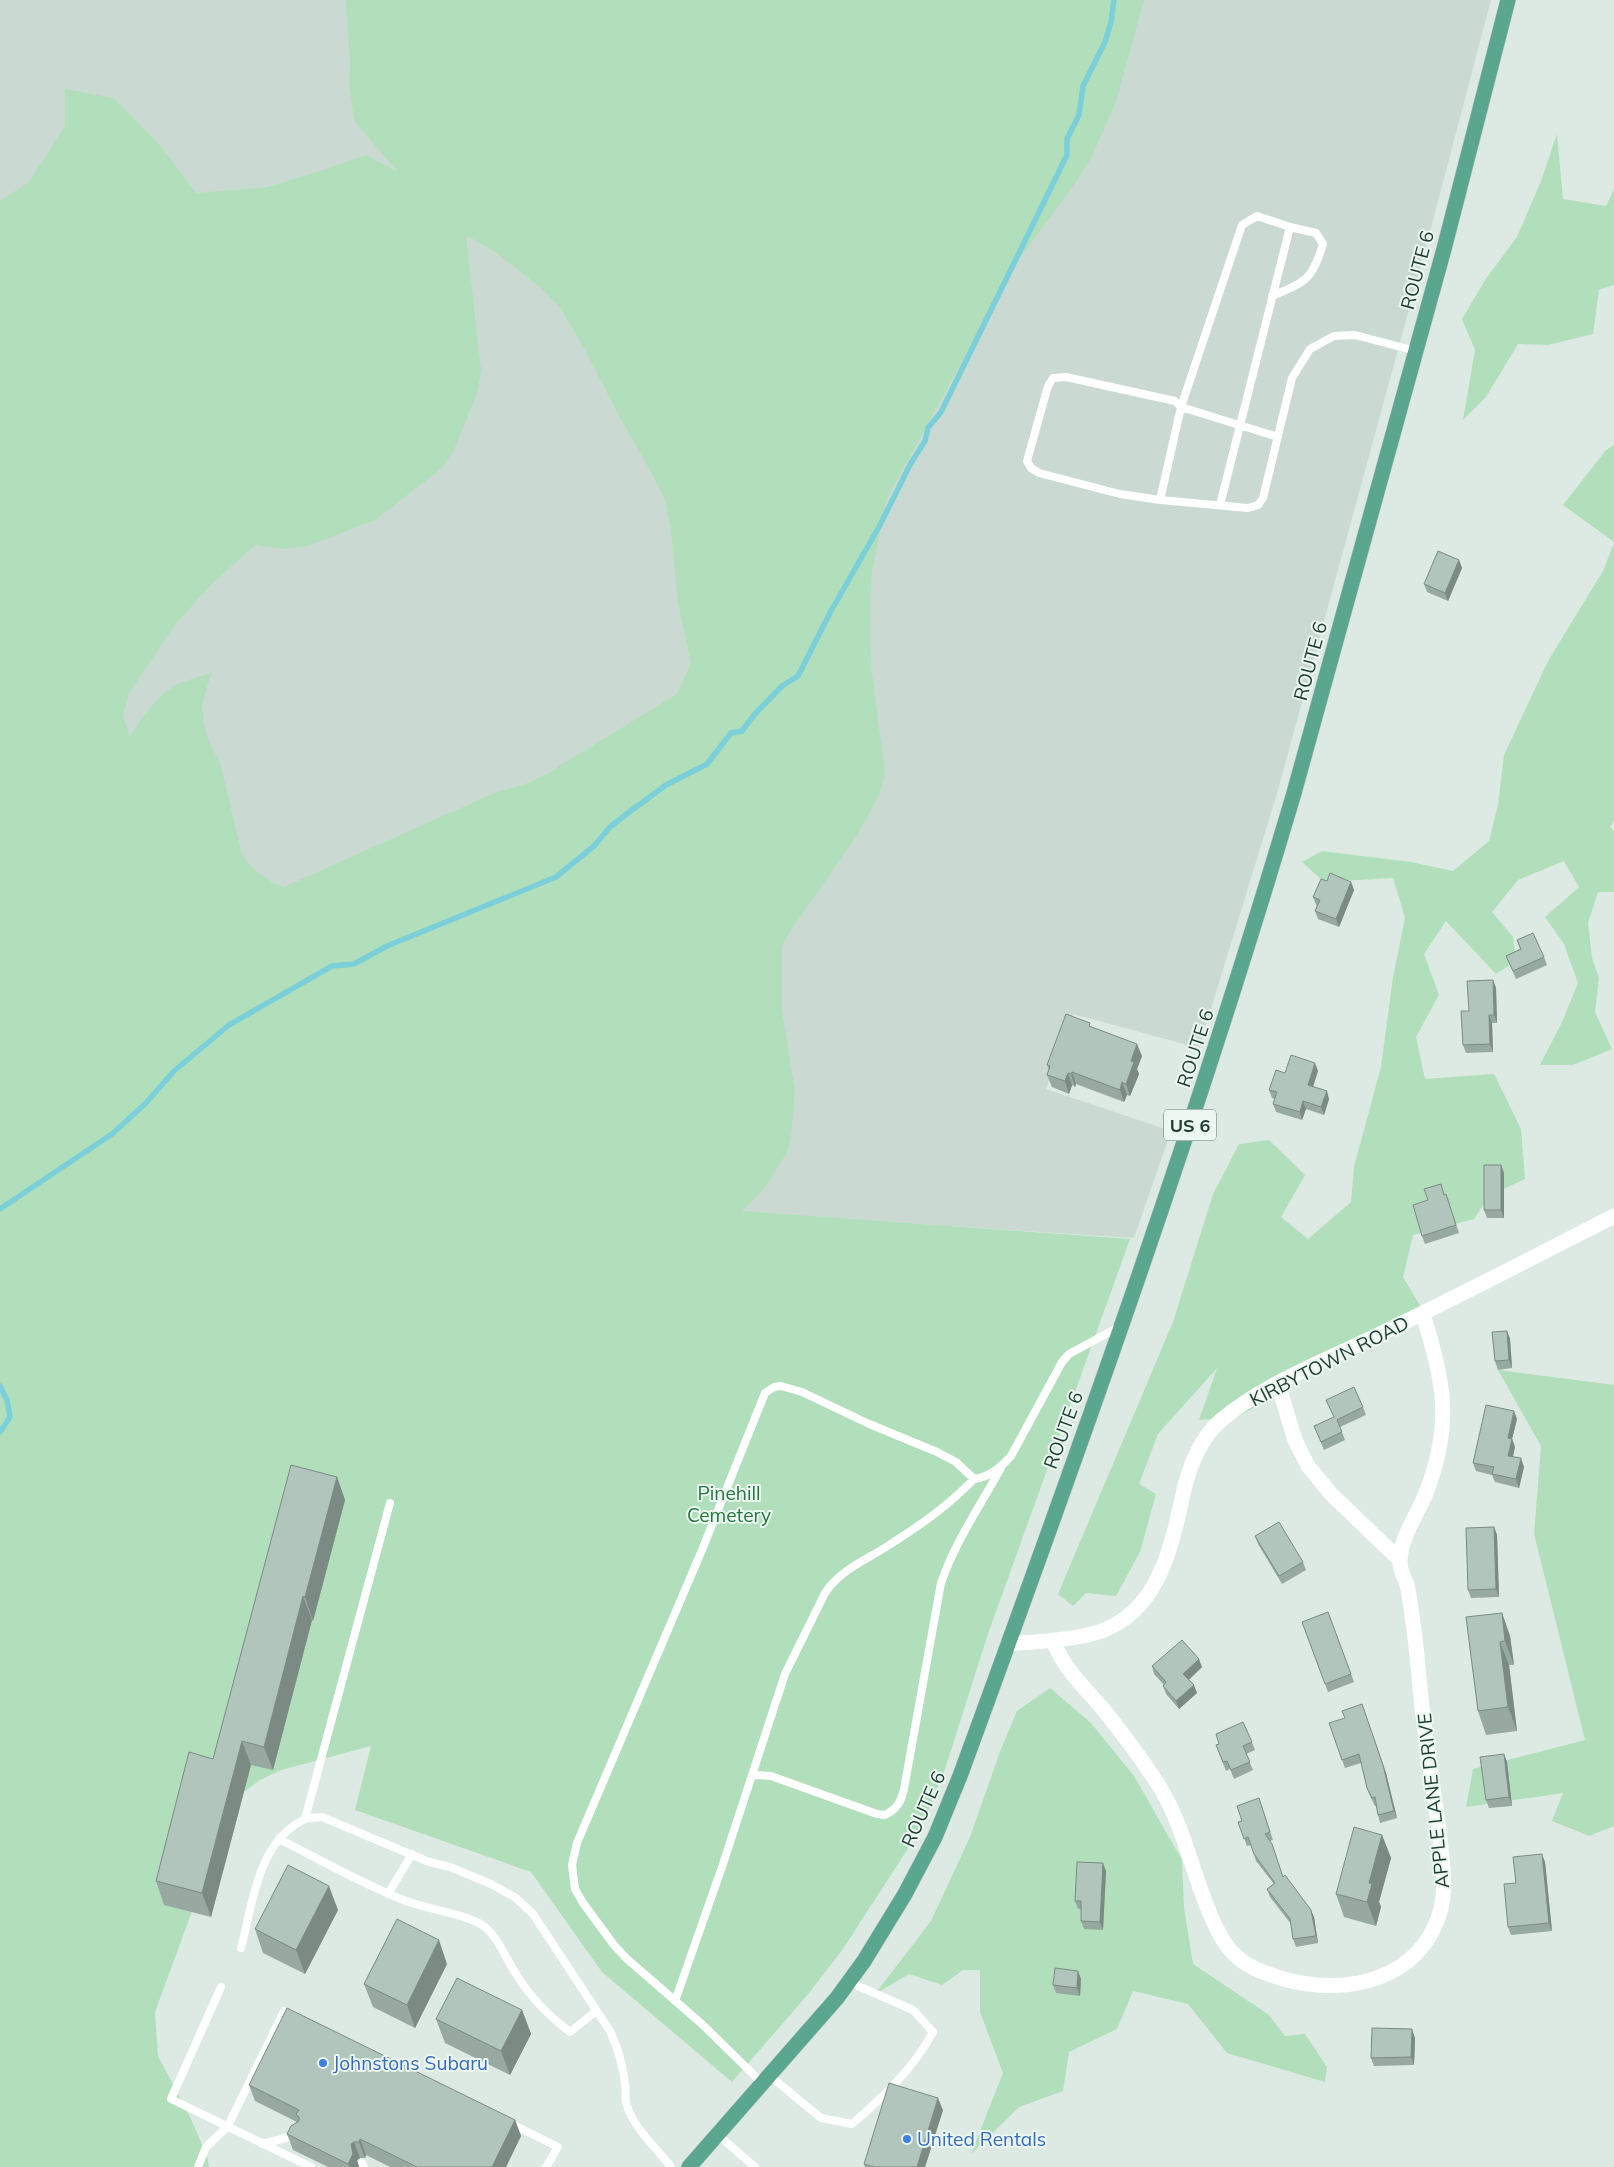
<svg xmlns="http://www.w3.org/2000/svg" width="1614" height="2167" font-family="Mulish,sans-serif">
<rect width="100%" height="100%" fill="#dceae3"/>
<path fill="#cadad2" d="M0,0H1491L1426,247L1278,790L1199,1048L1073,1014L1046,1089L1171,1131L1134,1238L747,1213L520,1157L0,1863Z"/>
<path fill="#b1dfbb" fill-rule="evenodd" d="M346,0H1144L1116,102L1091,158L1074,185L1017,262L887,498L872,572L870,607L871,666L885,772L880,793L858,834L787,936L782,947V1010L795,1092L791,1134L787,1153L763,1190L742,1211L1130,1239L988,1634L945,1769L920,1830L843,1949L809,1993L732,2082L602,1972L531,1872L355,1810L371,1746L281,1770L260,1780L233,1800L155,2012L158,2056L191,2119L207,2156L209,2167H0V201L29,182L65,126V89L114,98L160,145L196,193L268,187L320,171L366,155L398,172L354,121L349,81L350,63ZM466,235L494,251L542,289L559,306L583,346L619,416L646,463L665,499L671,531L678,603L691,663L677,694L548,773L525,784L494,793L284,887C266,881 253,870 242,855L220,762L209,742L204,725L202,706L211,673C200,677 185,680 174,686C155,697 142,719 130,736L123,716L129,693L174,626L210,586L255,545L283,549L308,546L375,520L442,468L454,450L478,391L481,370Z
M1557,134L1563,199L1606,206L1614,189V285L1599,290L1593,334L1548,345L1518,344L1486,397L1463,420L1475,350L1462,319L1485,280L1517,237L1541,181Z
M1614,445V542L1563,505L1606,450Z
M1614,543V821L1610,827L1614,831V892H1598L1588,923L1592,958L1599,978L1595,1012L1612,1049L1573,1065H1540L1562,1022L1578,983L1564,944L1545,917L1579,887L1564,861L1518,880L1492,912L1513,937L1516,961L1496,974L1446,921L1424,954L1439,995L1416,1037L1425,1079L1494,1074L1521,1129L1525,1179L1490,1195L1474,1219L1413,1235L1403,1277L1422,1309L1293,1368L1272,1397L1238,1417L1199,1420L1217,1368L1158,1434L1139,1484L1156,1494L1140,1552L1116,1596L1086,1593L1073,1606L1058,1594L1173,1322L1213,1194L1239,1144L1269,1140L1305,1175L1281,1217L1308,1239L1351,1202L1354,1167L1381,1067L1393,977L1405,918L1393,878L1324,882L1302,862L1322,851L1411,862L1453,871L1489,841L1498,805L1504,755L1548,661L1603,571Z
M1498,1370L1614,1385V1826L1589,1836L1552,1821L1563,1793L1466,1807L1473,1769L1585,1740L1534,1534L1541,1446Z
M1050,1688L1091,1723L1134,1776L1182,1860L1184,1908L1193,1964L1269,2015L1285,2036L1305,2034L1327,2067L1325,2082L1227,2053L1188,2004L1133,1991L1117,2029L1069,2052L1063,2091L1019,2107L971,2154L1003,2073L980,2012V1970H963L942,1985L909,1974L875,1994L931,1921L970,1837L1001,1749L1017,1711Z"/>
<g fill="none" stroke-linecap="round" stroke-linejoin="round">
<path stroke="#7bcfd8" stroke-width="5.5" d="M0,1209L112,1134L146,1103L174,1071L229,1025L332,966L354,964L387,946L556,877L594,846L610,827L628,813L666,785L707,764L731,733L742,731L754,715L782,686L798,676L831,611L880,525L911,463L925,441L928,428L941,412L1067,155V139L1079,115L1083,86L1105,42L1111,22L1114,0
M0,1386L7,1400L10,1417L0,1432"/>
<g stroke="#bbc4c1" stroke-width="16">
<path id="primary" d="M689,2167L837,1998L864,1961L905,1894L935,1837L960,1776C1079,1451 1196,1125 1294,793L1444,249L1508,0"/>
</g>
<path stroke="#fff" stroke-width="8" d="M1278,437L1181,407L1242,225L1257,216L1290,227
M1160,500L1181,407L1175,401L1066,377L1053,378L1048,386L1027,461L1031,468L1039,473L1120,494L1160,500L1248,508L1258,505L1263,498L1292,378L1310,349L1334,336L1355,335L1416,351
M1220,505L1290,227L1316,233L1323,244C1312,280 1306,282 1272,296
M753,1775L771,1776L877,1814L885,1815C897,1809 901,1802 904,1789L941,1583C955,1542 980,1506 1001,1468
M305,1819L390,1503
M279,1839C321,1860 362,1884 406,1901C427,1909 468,1914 485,1927C499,1939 506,1959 516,1974C530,1997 549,2016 570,2032L596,2011
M388,1894L412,1854
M241,1948C253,1903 257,1844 303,1820C308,1817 316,1818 322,1817L429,1862L450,1867L491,1884L516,1898L533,1914L610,2031C618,2048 623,2065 625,2084C626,2090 625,2097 626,2103C633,2128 656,2147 671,2167
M221,1987L171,2099L311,2167
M675,2001L722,1867L785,1674L825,1593C839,1571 864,1561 886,1547C919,1526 947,1507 974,1479
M770,2076L821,2118L852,2124C883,2097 913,2069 933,2032L913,2010L849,1982
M763,2084L703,2025L626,1958L614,1945L583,1903L575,1889L572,1865L577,1843L702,1550L765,1393L774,1387L781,1386L802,1392L867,1423L937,1452L956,1462L974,1479C990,1477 1001,1467 1011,1456L1062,1362L1069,1354L1119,1327
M510,2123L558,2147L546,2167
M718,2135L755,2167
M262,2144L298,2135
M362,2163L364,2167
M198,2167L206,2147L228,2126L284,2011L294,2016"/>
<path stroke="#fff" stroke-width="15" d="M1278,1384L1295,1440L1308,1466L1332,1495L1400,1560
M1053,1640C1062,1667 1085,1688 1103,1709C1123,1734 1144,1762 1161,1789C1183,1826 1192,1870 1208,1909C1214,1924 1221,1940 1232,1952C1246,1967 1262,1972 1280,1978C1344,1997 1421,1982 1441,1909C1446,1887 1443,1869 1441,1848C1437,1809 1430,1771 1425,1732C1420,1695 1418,1658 1413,1622C1411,1610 1410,1597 1407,1585C1404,1577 1400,1571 1400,1562C1400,1538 1417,1515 1426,1493C1453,1423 1444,1384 1423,1314
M1008,1644C1033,1642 1059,1641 1083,1636C1155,1623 1170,1555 1183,1494C1189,1467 1199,1440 1220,1421C1265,1383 1327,1360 1380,1334C1459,1296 1536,1256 1614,1216"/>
<use href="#primary" stroke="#5aa68e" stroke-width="15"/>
</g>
<path fill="#98a9a2" d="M1459,560L1462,568L1448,601L1427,592L1424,584Z
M1327,881L1351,882L1354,890L1339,927L1318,919L1315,911L1317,906L1316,905L1313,897Z
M1517,940L1544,957L1547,965L1516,979L1506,956L1520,949Z
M1493,980L1496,988L1497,1023H1492L1493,1052L1466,1053L1463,1045L1469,1011Z
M1092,1027L1142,1056L1137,1069L1139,1074L1130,1096L1127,1095L1124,1102L1076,1084L1075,1087L1072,1085L1069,1094L1052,1087L1047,1075L1049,1070L1047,1065Z
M1318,1071L1313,1086L1329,1099L1324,1115L1306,1109L1302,1120L1276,1112L1273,1104L1275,1099L1272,1098L1269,1090L1285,1073Z
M1501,1165L1504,1173V1218H1487L1484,1210Z
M1446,1194L1459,1233L1425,1244L1422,1236L1428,1200Z
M1507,1331L1510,1339L1512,1368L1498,1370L1495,1361Z
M1326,1400L1363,1407L1366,1415L1340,1427L1345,1440L1324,1450L1314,1426L1334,1417Z
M1517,1419L1512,1439L1515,1447L1513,1457L1524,1467L1519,1488L1495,1482L1492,1475L1476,1471L1473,1463Z
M337,1477L345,1500L313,1621L312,1620L273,1770L251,1765L211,1917L164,1905L156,1881L213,1759Z
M1494,1527L1497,1535L1499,1597L1471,1598L1468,1590Z
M1255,1536L1303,1562L1306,1570L1282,1584L1258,1544Z
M1328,1612L1354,1682L1328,1692L1302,1622Z
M1502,1613L1510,1636L1514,1665H1509L1517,1731L1486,1735L1478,1711Z
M1152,1666L1202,1667L1189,1680L1197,1693L1179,1709L1166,1694L1163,1686L1164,1685L1154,1674Z
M1329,1723L1386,1773L1397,1818L1380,1823L1378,1815L1376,1806H1375L1370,1796L1367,1788L1361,1763L1345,1768Z
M1252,1742L1255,1750L1246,1754L1253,1770L1234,1779L1230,1769L1226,1771L1219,1753V1744Z
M1504,1754L1507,1762L1512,1806L1489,1808L1486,1800Z
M1259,1798L1273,1840L1270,1841L1283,1877L1314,1917L1318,1943L1296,1947L1293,1939L1291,1924L1270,1897L1267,1889L1274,1884L1256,1861L1251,1845L1247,1846L1238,1822L1242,1821Z
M1382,1835L1391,1858L1379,1902L1381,1907L1376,1926L1344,1917L1336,1894Z
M1545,1862L1552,1931L1511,1935L1508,1927L1516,1883Z
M1106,1871L1103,1930L1084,1929L1081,1921V1909H1078L1075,1901Z
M338,1910L305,1974L263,1953L255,1929Z
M447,1964L415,2028L373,2007L364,1984Z
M1081,1979L1080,1996L1056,1993L1053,1985Z
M522,2010L531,2034L510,2075L445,2043L436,2019Z
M1415,2038L1414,2065L1374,2066L1371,2058Z
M249,2085L515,2120L521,2136L506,2167H390L366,2155L365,2158H360L357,2160L359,2167H328L293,2150L287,2134L297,2122L255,2101Z
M943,2110L925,2167H865L864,2164Z"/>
<path fill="#7c8a84" d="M1459,560L1462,568L1448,601L1445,593Z
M1351,882L1354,890L1339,927L1336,919Z
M1493,980L1496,988L1497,1023L1494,1015Z
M1489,1015L1492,1023L1493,1052L1490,1044Z
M1137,1044L1142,1056L1137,1069L1139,1074L1130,1096L1126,1084L1131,1061Z
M1315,1063L1318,1071L1311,1093L1308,1085Z
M1072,1072L1076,1084L1075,1087L1071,1074Z
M1068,1073L1072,1085L1069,1094L1065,1081Z
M1122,1082L1127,1095L1124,1102L1120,1090Z
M1327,1091L1329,1099L1324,1115L1321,1107Z
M1303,1101L1306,1109L1302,1120L1300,1112Z
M1501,1165L1504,1173V1218L1501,1210Z
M1507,1331L1510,1339L1512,1368L1509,1360Z
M1514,1411L1517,1419L1512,1439L1515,1447L1511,1464L1508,1456V1438Z
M1521,1458L1524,1467L1519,1488L1516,1479Z
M337,1477L345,1500L313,1621L305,1597Z
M1494,1527L1497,1535L1499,1597L1496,1589Z
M303,1596L312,1620L273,1770L264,1747Z
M1502,1613L1510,1636L1514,1665L1505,1641Z
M1500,1642L1509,1665L1517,1731L1508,1707Z
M1199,1659L1202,1667L1186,1682L1183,1674Z
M1194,1685L1197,1693L1179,1709L1176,1701Z
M1362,1704L1386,1773L1397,1818L1394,1811Z
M242,1741L251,1765L211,1917L202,1893Z
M1504,1754L1507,1762L1512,1806L1509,1797Z
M1382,1835L1391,1858L1379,1902L1381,1907L1376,1926L1367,1902L1369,1883Z
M1542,1854L1545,1862L1552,1931L1549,1923Z
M1103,1863L1106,1871L1103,1930L1100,1922Z
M329,1886L338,1910L305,1974L296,1950Z
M1311,1910L1314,1917L1318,1943L1316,1936Z
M439,1940L447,1964L415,2028L407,2005Z
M1078,1971L1081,1979L1080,1996L1077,1988Z
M522,2010L531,2034L510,2075L501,2051Z
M1412,2029L1415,2038L1414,2065L1411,2057Z
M938,2098L943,2110L925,2167H917Z
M515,2120L521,2136L506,2167H492Z
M360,2139L366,2155L365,2158L359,2142Z
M354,2142L360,2158L357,2160L359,2167H350L348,2164L351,2144Z"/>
<path fill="#b1c5bc" stroke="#7c8a84" d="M1438,551L1459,560L1445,593L1424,584Z
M1330,873L1351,882L1336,919L1315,911L1320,900L1313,897L1321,879L1327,881Z
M1533,933L1544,957L1513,971L1506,956L1521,949L1517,940Z
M1493,980L1494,1015H1489L1490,1044L1463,1045L1461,1011H1469L1467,981Z
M1066,1014L1090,1023L1089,1026L1137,1044L1131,1061L1134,1062L1126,1084L1122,1082L1120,1090L1072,1072L1071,1074L1068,1073L1065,1081L1047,1075L1050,1066L1047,1065Z
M1291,1055L1315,1063L1308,1085L1327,1091L1321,1107L1303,1101L1300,1112L1273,1104L1277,1092L1269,1090L1276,1070L1285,1073Z
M1484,1165H1501V1210H1484Z
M1441,1184L1444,1195L1446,1194L1456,1225L1422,1236L1413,1205L1428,1200L1424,1189Z
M1507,1331L1509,1360L1495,1361L1492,1332Z
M1354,1387L1363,1407L1337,1420L1342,1432L1321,1442L1314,1426L1334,1417L1326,1400Z
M1486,1405L1514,1411L1508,1438L1512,1439L1508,1456L1521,1458L1516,1479L1492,1474L1494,1467L1473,1463Z
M291,1465L337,1477L305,1597L303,1596L264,1747L242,1741L202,1893L156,1881L189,1752L213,1759Z
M1279,1522L1303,1562L1279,1576L1255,1536Z
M1494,1527L1496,1589L1468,1590L1466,1528Z
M1328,1612L1351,1674L1325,1684L1302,1622Z
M1502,1613L1505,1641L1500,1642L1508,1707L1478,1711L1466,1617Z
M1182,1640L1199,1659L1183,1674L1194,1685L1176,1701L1163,1686L1166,1682L1152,1666Z
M1362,1704L1383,1765L1394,1811L1378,1815L1375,1797L1372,1798L1367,1788L1359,1754L1342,1760L1329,1723L1345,1718L1342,1711Z
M1243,1722L1252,1742L1243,1746L1250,1762L1231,1770L1227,1761L1223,1762L1216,1745L1219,1744L1216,1734Z
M1504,1754L1509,1797L1486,1800L1480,1757Z
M1259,1798L1270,1832L1265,1834L1272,1844L1283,1877L1285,1875L1311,1910L1316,1936L1293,1939L1290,1919L1267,1889L1275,1883L1254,1854L1248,1837L1244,1839L1238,1822L1242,1821L1237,1806Z
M1354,1827L1382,1835L1369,1883L1372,1884L1367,1902L1336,1894Z
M1542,1854L1549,1923L1508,1927L1504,1884L1516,1883L1513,1857Z
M1077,1862L1103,1863L1100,1922L1081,1921V1901H1075Z
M288,1865L329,1886L296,1950L255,1929Z
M397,1919L439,1940L407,2005L364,1984Z
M1055,1968L1078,1971L1077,1988L1053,1985Z
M457,1978L522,2010L501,2051L436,2019Z
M287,2008L515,2120L492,2167H417L360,2139L359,2142H354L351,2144L353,2154L348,2164L287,2134L291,2126L299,2121V2117L296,2114L299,2110L249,2085Z
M1372,2028L1412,2029L1411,2057L1371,2058Z
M889,2083L938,2098L917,2167H874L864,2164Z"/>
<g fill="#3f7fe0" stroke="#ecf7f1" stroke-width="2">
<circle cx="323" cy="2063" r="5"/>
<circle cx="907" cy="2139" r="5"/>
</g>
<g text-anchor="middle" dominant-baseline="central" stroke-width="4" stroke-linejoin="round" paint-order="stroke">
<rect fill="#ecf7f1" stroke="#5a736b" stroke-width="1" x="1164" y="1109.5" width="52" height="31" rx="4"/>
<g font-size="18" font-weight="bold" fill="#1c3b31">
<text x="1190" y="1125">US 6</text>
</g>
<g font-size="19" fill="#1c3b31" stroke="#ecf7f1">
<text transform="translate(1417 270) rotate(-75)">ROUTE 6</text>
<text transform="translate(1310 661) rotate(-75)">ROUTE 6</text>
<text transform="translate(1195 1048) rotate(-72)">ROUTE 6</text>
<text transform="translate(1329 1361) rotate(-27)">KIRBYTOWN ROAD</text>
<text transform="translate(1063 1430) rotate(-70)">ROUTE 6</text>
<text transform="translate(1433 1801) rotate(-96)">APPLE LANE DRIVE</text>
<text transform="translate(923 1809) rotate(-66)">ROUTE 6</text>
</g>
<g font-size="19" fill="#22763e" stroke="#ecf7f1">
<text x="729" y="1493">Pinehill<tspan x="729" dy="22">Cemetery</tspan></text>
</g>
<g font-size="19" fill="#366cbe" stroke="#ecf7f1" text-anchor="start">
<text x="333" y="2063">Johnstons Subaru</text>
<text x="917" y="2139">United Rentals</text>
</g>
</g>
</svg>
